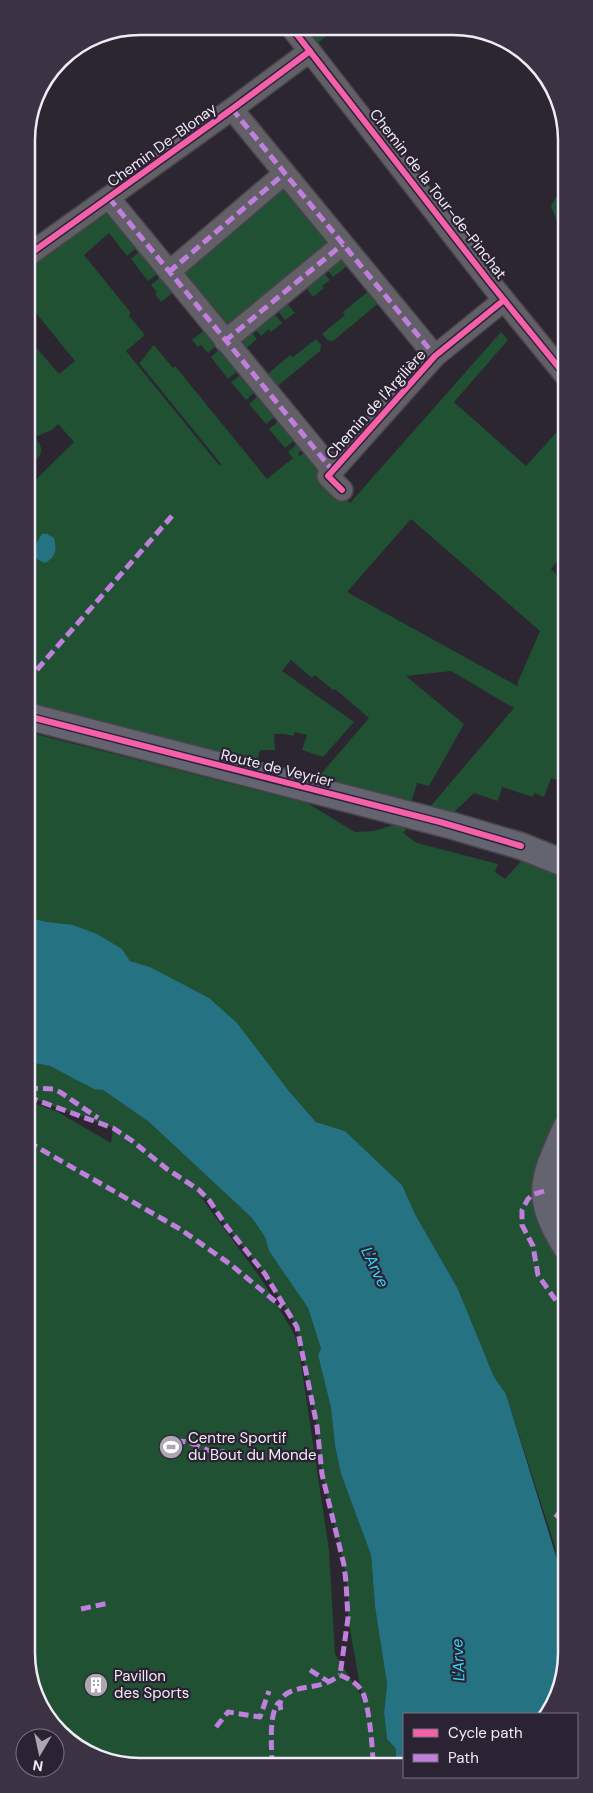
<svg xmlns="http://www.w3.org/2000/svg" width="593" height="1793" font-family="'DM Sans',sans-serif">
<rect width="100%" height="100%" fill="#2b2630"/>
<path fill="#205133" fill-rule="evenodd" d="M303,27L336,28L317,44Z
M284,174L348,265L333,277L325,267L321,269L330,280L322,286L324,288L313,297L303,284L284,300L295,313L285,320L275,307L271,310L282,323L271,332L269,329L261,336L252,326L249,328L257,339L243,351L169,272Z
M565,181V242L551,206Z
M101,209L110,211L139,246L127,256L109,233L84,255L131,313L129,316L145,335L126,351L219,465L221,464L139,363C145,358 148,351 154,345L173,368L175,366L267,479L293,458L288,452L299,442L304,448L298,453L300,456L307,451L313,458L311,461L312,465L315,463L320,469L319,474L350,503L501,332L508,340L454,402L526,466L565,423V552L551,569L565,583V783L551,778L544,797L534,793L533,797L502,787L498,801L474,793L453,813L429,808L514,708L451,671L406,676L464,724L429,786L417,783L411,803L323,781L321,774L369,718L335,689L333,690L315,675L312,678L291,660L282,671L354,722L323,757L302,750L307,735L295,732L293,736L284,734H274L275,750H260L256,765L27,705V488L74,442L58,424L52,430L35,437C47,453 40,456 27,469V337L59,374L75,361L27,302V263ZM411,519L540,631L517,684L519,687L347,592Z
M141,250L160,272L148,281L131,259Z
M163,275L175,291L161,302L155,294L157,292L151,285Z
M371,289L380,302L333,341L327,340L322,334L345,315L343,312Z
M206,329L218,344L208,353L201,345L198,347L192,340Z
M316,339L321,345L320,351L274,389L264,377L290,355L293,357Z
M222,347L240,369L228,379L211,357Z
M243,373L257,390L246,400L231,382Z
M260,394L277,415L266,424L249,404Z
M281,419L296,439L285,448L269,429Z
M27,732L307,803L355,832L374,831L393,825L407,828L403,833L417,843L498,864L495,872L505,879L523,859L566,880L567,1661L564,1668L563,1612L555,1547L506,1394L494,1377L458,1289L415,1214L402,1185L345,1131L316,1122L288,1090L150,967L130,961L122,949L47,922L27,917Z
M28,1062L50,1066L94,1088L103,1090L149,1122L252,1218L265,1237L269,1251L308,1308L321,1350L318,1355L331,1408L335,1446L341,1474L371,1555L375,1607L387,1684L384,1713L387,1739L396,1749V1765H117L59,1733L28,1675V1101L58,1112L111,1143L113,1128L28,1097ZM200,1196L209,1200L227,1227L265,1274L297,1327L317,1426L322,1474L344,1565L348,1595V1618L362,1697L335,1654L329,1550L298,1344L292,1330L262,1280Z"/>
<path fill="#257283" d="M42,534H47L54,538C57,550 56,557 45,563L33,557L31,552Z
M27,917L47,922L73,925L97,934L122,949L130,961L150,967L209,998L237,1023L288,1090L316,1122L345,1131L402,1185L415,1214L458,1289L494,1377L506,1394L564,1582V1668L544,1714H404V1765H396V1749L387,1739L384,1713L387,1684L375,1607L371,1555L341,1474L335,1446L331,1408L318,1355L321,1349L308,1308L269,1251L265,1237L252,1218L149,1122L103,1090L94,1089L50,1066L28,1062Z"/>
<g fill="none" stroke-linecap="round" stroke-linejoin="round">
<g stroke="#48444c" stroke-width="24">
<path id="minor" d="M291,27L491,284L565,375
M232,109L435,356
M109,198L333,471
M27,256L232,109L310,51
M169,272L284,174
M225,341L343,244
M342,490L328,476L435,356L504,300"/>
</g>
<g stroke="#48444c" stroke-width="29">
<path id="major" d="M27,716L453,826L521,846L566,864
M566,1128C543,1180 534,1195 566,1247"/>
</g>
<use href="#minor" stroke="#625f66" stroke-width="21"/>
<use href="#major" stroke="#646370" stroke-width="26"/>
<path stroke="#c07fdc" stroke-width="5" stroke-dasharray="10 5" stroke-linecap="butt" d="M232,109L435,356
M109,198L333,471
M169,272L284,174
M225,341L343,244
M27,681L172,516
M28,1088L53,1089L60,1092L98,1118
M28,1097L113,1128L131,1140L167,1169L199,1190L209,1200L227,1227L265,1274L297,1327L317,1426L322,1474L344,1565L346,1582L348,1618L340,1675
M28,1142L180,1229L230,1264L282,1307
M544,1191L532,1195L528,1199L522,1210V1225L533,1246L538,1275L566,1315
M163,1446L166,1448C168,1446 170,1444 173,1443C191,1435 208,1458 225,1451
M555,1514L560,1518L566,1534
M81,1609L109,1603
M310,1670L329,1682
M340,1675C349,1679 357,1683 362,1691C369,1703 373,1750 373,1765
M281,1710C274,1686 312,1689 326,1683C331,1681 336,1678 340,1675
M216,1727L228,1712L260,1717L269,1691
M272,1765C272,1748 268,1714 279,1702"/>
<g stroke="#2b2333" stroke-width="9">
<path id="cycleway" d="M291,27L491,284L565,375
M27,256L232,109L310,51
M342,490L328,476L435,356L504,300
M27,716L440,822L521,846"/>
</g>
<use href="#cycleway" stroke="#f560ab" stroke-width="6"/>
</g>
<defs>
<g id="stadium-disc" transform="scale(1.25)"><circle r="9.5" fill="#aba6b1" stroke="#2b2333"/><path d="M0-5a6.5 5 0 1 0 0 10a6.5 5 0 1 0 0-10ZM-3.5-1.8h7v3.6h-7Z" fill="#fff"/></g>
<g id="building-disc" transform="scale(1.25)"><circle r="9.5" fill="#aba6b1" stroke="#2b2333"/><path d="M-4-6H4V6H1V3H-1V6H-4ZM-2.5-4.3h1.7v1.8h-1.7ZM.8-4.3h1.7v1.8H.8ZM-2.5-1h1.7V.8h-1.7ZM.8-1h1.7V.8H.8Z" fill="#fff"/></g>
</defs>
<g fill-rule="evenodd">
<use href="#stadium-disc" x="171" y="1447"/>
<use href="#building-disc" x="96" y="1685"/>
</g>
<g text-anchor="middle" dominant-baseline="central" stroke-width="4.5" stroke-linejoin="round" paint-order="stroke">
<g font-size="15" fill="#f0ebf6" stroke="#2b2333">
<text transform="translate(162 145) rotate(-36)">Chemin De-Blonay</text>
<text transform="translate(438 194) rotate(52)">Chemin de la Tour-de-Pinchat</text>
<text transform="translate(376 404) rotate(-48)">Chemin de l'Argilière</text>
<text transform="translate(277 768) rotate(14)">Route de Veyrier</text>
</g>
<g font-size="15" fill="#f0ebf6" stroke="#2b2333" text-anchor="start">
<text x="188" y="1438">Centre Sportif<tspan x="188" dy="17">du Bout du Monde</tspan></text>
<text x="114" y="1676">Pavillon<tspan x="114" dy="17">des Sports</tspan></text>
</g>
<g font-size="16" font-style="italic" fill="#32d7f7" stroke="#2b2333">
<text transform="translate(375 1267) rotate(64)">L'Arve</text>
<text transform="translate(458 1660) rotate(-93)">L'Arve</text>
</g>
</g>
<path d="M0 0H593V1793H0ZM140 35H453A105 105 0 0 1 558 140V1653A105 105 0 0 1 453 1758H140A105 105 0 0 1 35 1653V140A105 105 0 0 1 140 35Z" fill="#3b3343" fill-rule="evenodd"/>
<path fill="none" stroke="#f0ebf6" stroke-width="2.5" d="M140 35H453A105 105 0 0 1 558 140V1653A105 105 0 0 1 453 1758H140A105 105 0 0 1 35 1653V140A105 105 0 0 1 140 35Z"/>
<rect x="403" y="1713" width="175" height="65" fill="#2b2333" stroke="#7a7381"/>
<rect x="413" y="1729" width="25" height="8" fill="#f560ab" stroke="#7a7381"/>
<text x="448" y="1738" font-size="15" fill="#f0ebf6">Cycle path</text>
<rect x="413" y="1754" width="25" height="8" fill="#c07fdc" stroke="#7a7381"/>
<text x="448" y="1763" font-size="15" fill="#f0ebf6">Path</text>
<g transform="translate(40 1753) rotate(189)"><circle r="24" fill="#2b2333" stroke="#7a7381"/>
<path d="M0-4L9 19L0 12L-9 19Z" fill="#aba6b1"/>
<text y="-8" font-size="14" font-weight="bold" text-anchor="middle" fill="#f0ebf6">N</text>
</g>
</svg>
